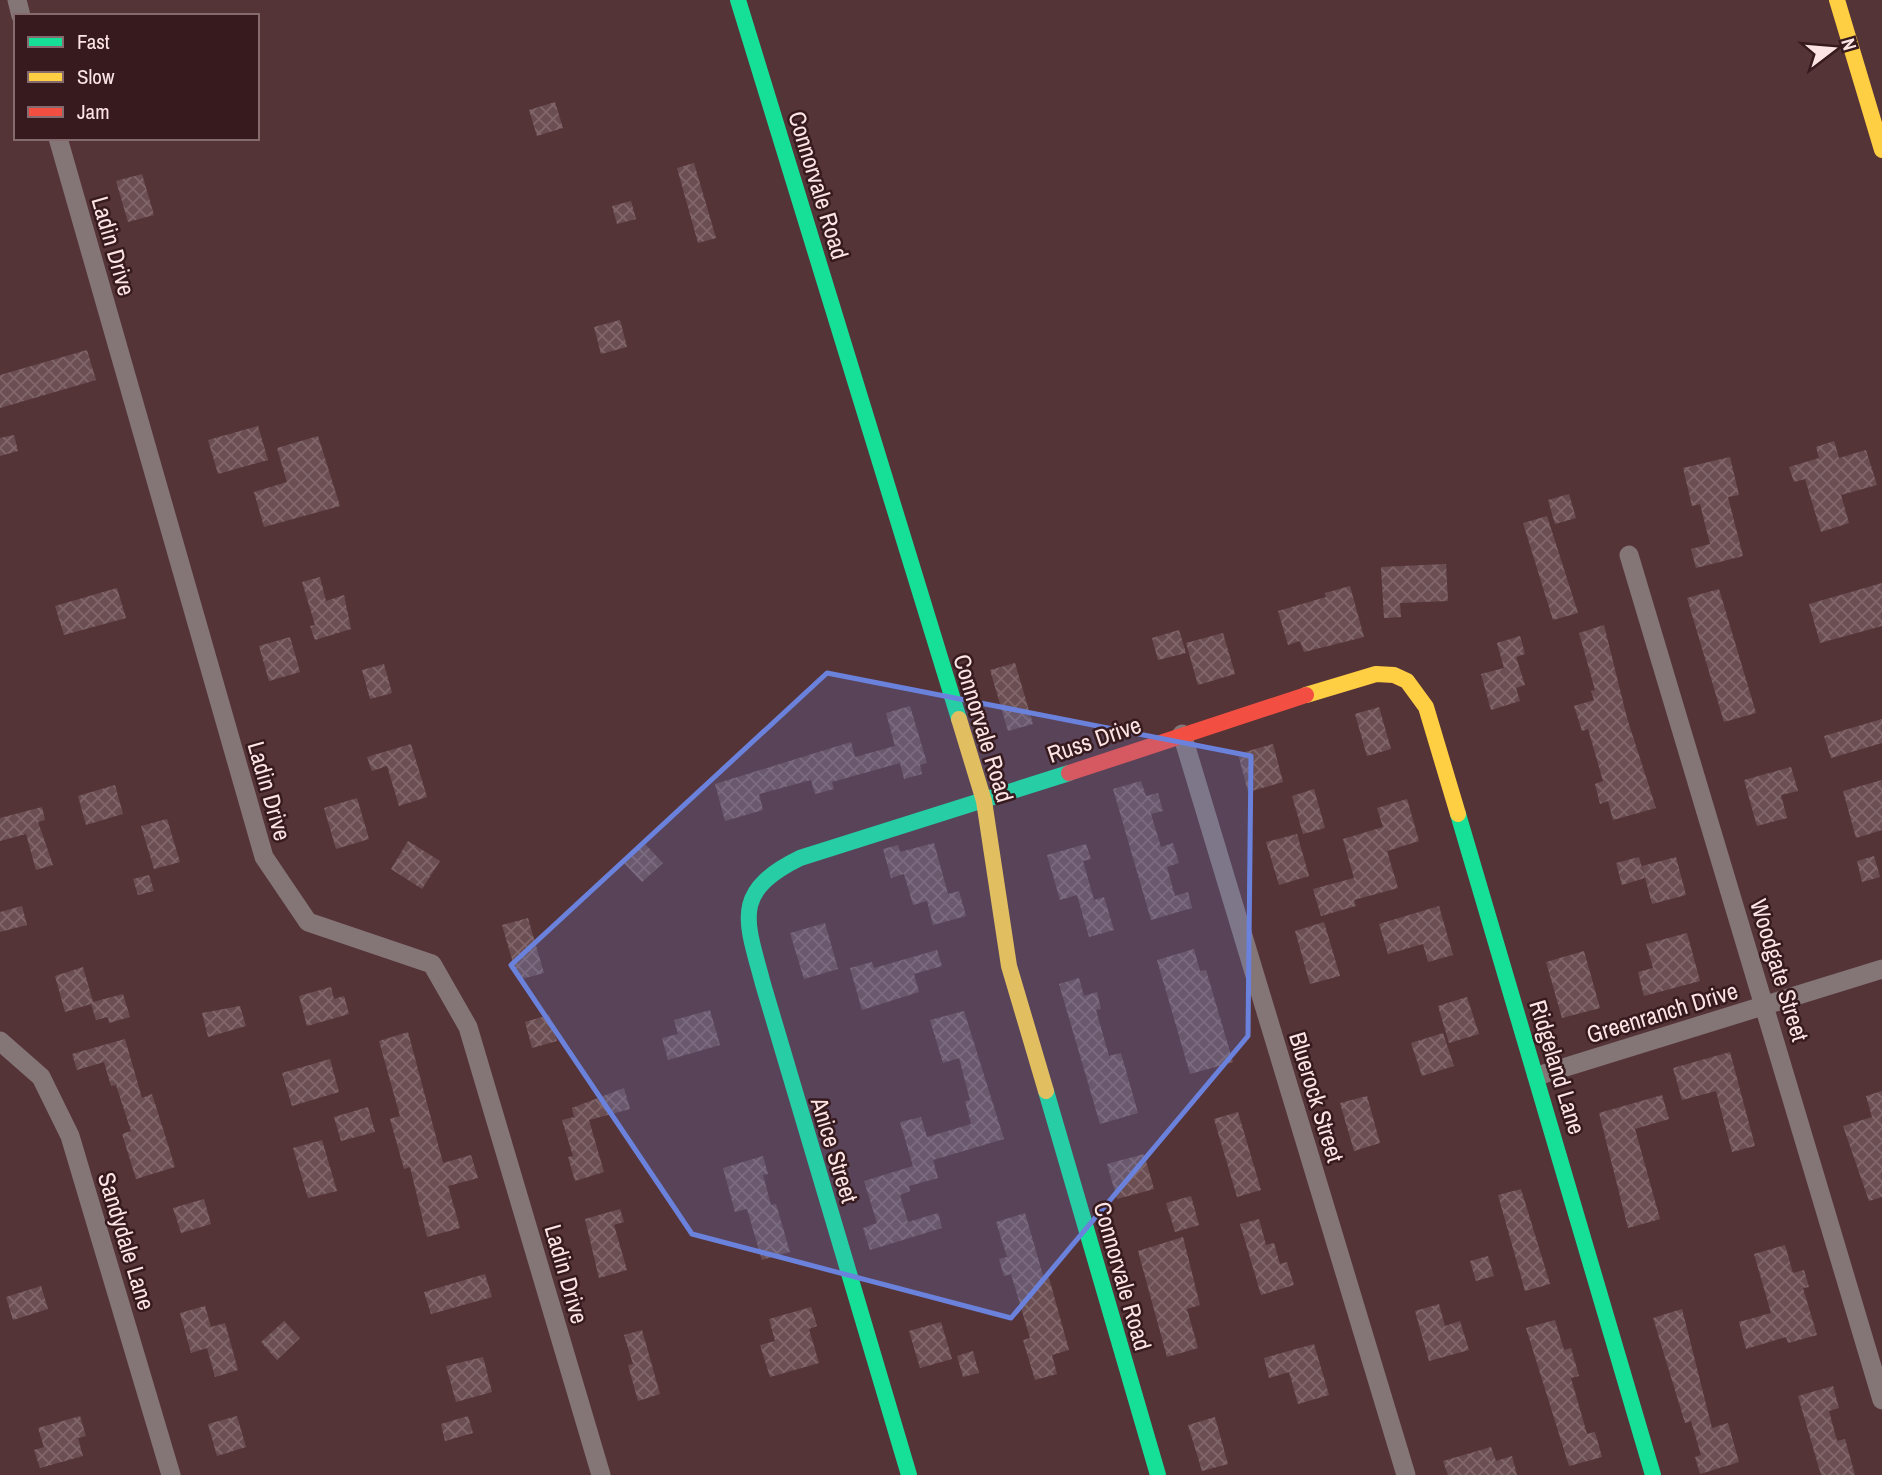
<svg xmlns="http://www.w3.org/2000/svg" width="1882" height="1475" font-family="'Archivo Narrow',sans-serif">
<defs>
<pattern id="building-cross-hatch" width="8" height="8" patternUnits="userSpaceOnUse" patternTransform="scale(1.75)"><rect width="8" height="8" fill="#6b4e52"/><path d="M0 0l8 8M0 8l8-8" fill="none" stroke="#81676b"/></pattern>
</defs>
<rect width="100%" height="100%" fill="#553438"/>
<path fill="url(#building-cross-hatch)" d="M555,102L563,128L537,136L529,110Z
M694,163L716,238L698,243L677,168Z
M142,174L154,215L128,222L116,181Z
M631,201L636,219L617,224L612,206Z
M620,320L627,347L601,354L594,327Z
M87,350L96,380L0,408V375Z
M258,426L268,460L218,474L208,440Z
M14,435L18,451L0,456V438Z
M318,436L340,506L264,527L254,492L287,482L277,448Z
M1834,441L1839,458L1866,450L1877,485L1841,495L1849,523L1821,532L1805,479L1794,482L1789,467L1819,458L1816,447Z
M1730,457L1739,495L1728,497L1743,556L1696,568L1691,549L1710,544L1700,504L1692,506L1683,468Z
M1569,494L1576,518L1555,524L1548,500Z
M1547,516L1578,613L1553,620L1523,523Z
M1446,564L1448,601L1400,603L1401,617L1384,618L1381,567Z
M320,577L326,601L344,595L351,629L315,640L310,626L315,625L302,582Z
M1882,583V626L1820,643L1809,604Z
M1350,586L1364,637L1304,652L1300,641L1288,645L1278,611L1326,597L1325,593Z
M117,588L126,618L64,635L55,606Z
M1719,589L1756,713L1724,722L1687,598Z
M1604,625L1627,718L1656,808L1613,820L1608,801L1600,804L1595,784L1603,781L1588,729L1582,731L1574,706L1594,700L1591,691L1595,690L1579,633Z
M1179,630L1186,653L1158,660L1152,638Z
M1223,633L1235,674L1198,685L1186,643Z
M1520,636L1525,654L1516,657L1525,685L1516,688L1520,701L1491,710L1481,674L1504,668L1497,643Z
M290,637L300,672L269,681L259,646Z
M1015,663L1033,724L1008,731L990,670Z
M384,664L392,693L370,699L362,670Z
M910,706L927,763L920,765L922,774L904,779L900,763L832,782L834,789L815,794L811,780L759,794L763,810L725,821L715,784L851,742L855,757L895,746L886,713Z
M1379,707L1391,749L1367,756L1355,714Z
M1882,719V743L1831,758L1824,736Z
M411,744L427,797L399,806L387,766L372,771L367,757Z
M1273,744L1283,782L1248,792L1238,754Z
M1791,767L1798,791L1781,795L1787,818L1757,826L1744,780Z
M1882,780V830L1856,838L1843,791Z
M1141,781L1146,796L1158,793L1163,811L1151,814L1161,847L1173,843L1179,863L1167,867L1175,896L1188,892L1192,908L1151,920L1113,789Z
M115,785L123,814L86,825L78,796Z
M1314,789L1325,828L1303,834L1292,796Z
M357,798L369,839L336,849L324,808Z
M1407,799L1419,841L1387,851L1398,888L1354,900L1356,906L1321,916L1313,889L1354,878L1343,839L1383,827L1377,808Z
M42,807L45,820L38,822L53,865L36,870L26,834L0,841V818Z
M167,819L180,862L154,869L141,826Z
M1297,834L1309,876L1279,885L1266,842Z
M408,841L440,861L422,889L391,869Z
M934,843L948,894L959,891L966,916L933,925L927,901L913,905L904,874L891,878L883,849L898,845L900,852Z
M645,844L663,863L642,882L624,863Z
M1086,844L1091,859L1083,861L1094,900L1104,897L1114,930L1089,937L1077,895L1060,900L1047,855Z
M1874,856L1880,877L1862,882L1857,861Z
M1639,857L1645,878L1622,885L1616,863Z
M1676,857L1686,895L1652,904L1642,866Z
M149,875L154,891L138,895L133,879Z
M22,906L27,925L0,932V912Z
M1439,906L1453,955L1428,962L1423,944L1388,954L1379,924Z
M528,918L544,973L518,980L502,925Z
M1324,922L1340,976L1310,984L1295,931Z
M825,923L838,969L804,979L790,933Z
M1687,933L1700,981L1644,996L1638,972L1653,968L1646,944Z
M1194,949L1200,971L1206,970L1233,1062L1190,1074L1157,960Z
M937,950L942,966L914,974L919,992L862,1010L850,968L872,962L874,968Z
M1584,951L1600,1008L1562,1018L1546,962Z
M83,967L93,1002L123,994L130,1017L109,1023L108,1017L96,1020L91,1004L65,1012L55,976Z
M1079,978L1084,996L1097,992L1101,1009L1096,1010L1109,1056L1121,1053L1138,1113L1100,1124L1059,984Z
M331,987L334,999L344,996L349,1014L307,1026L299,996Z
M1467,997L1479,1034L1449,1043L1438,1006Z
M240,1006L246,1026L208,1037L202,1013Z
M710,1010L720,1045L668,1060L662,1038L678,1034L674,1020Z
M964,1011L1004,1139L933,1160L938,1178L909,1186L910,1191L900,1195L908,1222L938,1213L942,1228L870,1250L863,1228L877,1223L864,1181L913,1166L900,1122L921,1117L927,1137L971,1124L965,1101L970,1100L959,1058L943,1063L930,1020Z
M549,1015L557,1041L532,1048L525,1022Z
M408,1032L443,1163L471,1155L478,1178L448,1186L460,1228L427,1237L410,1167L404,1169L390,1119L400,1116L379,1041Z
M1443,1033L1454,1066L1422,1076L1411,1043Z
M125,1039L142,1098L152,1094L175,1167L136,1179L122,1134L131,1131L116,1085L111,1086L104,1062L77,1070L72,1054Z
M1730,1052L1755,1146L1732,1152L1716,1091L1682,1100L1673,1068Z
M330,1059L339,1092L292,1106L282,1073Z
M624,1088L630,1109L589,1120L604,1172L575,1181L568,1157L573,1156L562,1120L574,1117L572,1108Z
M1882,1091V1197L1869,1201L1843,1126L1872,1117L1866,1096Z
M1662,1095L1669,1119L1635,1129L1660,1219L1628,1228L1599,1113Z
M1367,1096L1380,1143L1354,1151L1340,1103Z
M368,1107L375,1132L341,1141L334,1117Z
M1238,1112L1261,1190L1237,1197L1214,1119Z
M322,1140L337,1191L308,1198L293,1148Z
M1144,1154L1154,1189L1117,1199L1107,1164Z
M763,1156L768,1174L763,1175L771,1205L776,1204L790,1252L762,1260L747,1209L735,1212L723,1168Z
M1521,1189L1550,1284L1525,1291L1498,1195Z
M1191,1196L1199,1225L1175,1232L1166,1203Z
M204,1199L211,1224L181,1233L173,1208Z
M620,1209L624,1222L614,1225L627,1270L599,1278L585,1219Z
M1025,1213L1044,1279L1049,1278L1069,1350L1052,1355L1057,1374L1035,1380L1023,1340L1030,1338L1011,1274L1004,1276L999,1259L1007,1257L996,1222Z
M1259,1219L1266,1245L1274,1243L1280,1264L1287,1262L1294,1285L1261,1295L1240,1224Z
M1183,1237L1200,1305L1187,1309L1198,1348L1167,1357L1138,1251Z
M1785,1245L1793,1273L1804,1270L1809,1287L1803,1288L1817,1335L1788,1343L1786,1337L1746,1349L1739,1322L1771,1313L1754,1254Z
M1488,1256L1494,1276L1476,1281L1470,1261Z
M485,1274L492,1297L431,1314L424,1292Z
M41,1286L48,1309L13,1320L6,1297Z
M1439,1304L1445,1326L1460,1321L1469,1350L1429,1361L1415,1311Z
M205,1306L211,1327L225,1323L238,1370L215,1377L207,1348L191,1353L180,1313Z
M811,1307L817,1326L809,1329L819,1363L770,1377L760,1345L775,1341L769,1319Z
M1682,1309L1712,1428L1728,1423L1739,1462L1700,1474L1695,1457L1701,1455L1691,1421L1685,1423L1653,1318Z
M1555,1320L1564,1350L1571,1348L1579,1376L1571,1378L1587,1434L1595,1432L1602,1457L1569,1466L1526,1328Z
M284,1321L300,1338L277,1360L261,1342Z
M941,1322L952,1359L920,1368L909,1331Z
M642,1330L660,1394L638,1401L628,1365L633,1364L624,1335Z
M1314,1344L1329,1395L1298,1404L1289,1372L1269,1378L1264,1358Z
M973,1351L979,1373L963,1377L957,1356Z
M483,1357L492,1392L456,1402L446,1366Z
M1833,1386L1839,1408L1829,1411L1837,1441L1845,1439L1855,1475H1821L1798,1396Z
M80,1416L86,1436L78,1438L83,1456L40,1468L34,1450L44,1447L38,1428Z
M237,1416L246,1447L217,1456L208,1424Z
M468,1416L473,1433L445,1441L441,1424Z
M1215,1417L1228,1464L1202,1471L1188,1425Z
M1491,1447L1496,1461L1512,1456L1517,1475H1448L1443,1461Z"/>
<g fill="none" stroke-linecap="round" stroke-linejoin="round">
<path stroke="#847576" stroke-width="19" d="M17,0L21,16
M58,138L264,857L308,922L432,964L468,1027L601,1475
M1629,555L1882,1400
M1182,734L1406,1475
M0,1041L41,1077L70,1136L171,1475
M1537,1076L1882,969"/>
<path stroke="#16e098" stroke-width="16" d="M738,0L959,719
M1458,814L1653,1475
M1046,1091L1158,1475
M909,1475L763,984C746,920 731,892 800,858L1069,773"/>
<path stroke="#ffcf43" stroke-width="16" d="M1837,0L1882,150
M1306,695L1376,674L1394,675L1407,681L1426,707L1458,814
M959,719L984,801L1009,966L1046,1091"/>
<path stroke="#f24e42" stroke-width="16" d="M1069,773L1306,695"/>
</g>
<path fill="#6b82dd" fill-opacity="0.2" stroke="#6b82dd" stroke-width="5" stroke-linejoin="round" d="M827,673L1251,756L1248,1036L1011,1318L692,1234L511,965Z"/>
<g text-anchor="middle" dominant-baseline="central" stroke-width="5" stroke-linejoin="round" paint-order="stroke">
<g font-size="24" fill="#fce4e5" stroke="#361a1d">
<text transform="translate(819 185) rotate(73)">Connorvale Road</text>
<text transform="translate(114 246) rotate(74)">Ladin Drive</text>
<text transform="translate(984 728) rotate(73)">Connorvale Road</text>
<text transform="translate(1094 739) rotate(-19)">Russ Drive</text>
<text transform="translate(270 791) rotate(74)">Ladin Drive</text>
<text transform="translate(1780 970) rotate(73)">Woodgate Street</text>
<text transform="translate(1662 1012) rotate(-17)">Greenranch Drive</text>
<text transform="translate(1558 1067) rotate(73)">Ridgeland Lane</text>
<text transform="translate(1317 1097) rotate(73)">Bluerock Street</text>
<text transform="translate(835 1150) rotate(73)">Anice Street</text>
<text transform="translate(127 1241) rotate(73)">Sandydale Lane</text>
<text transform="translate(567 1274) rotate(74)">Ladin Drive</text>
<text transform="translate(1123 1276) rotate(74)">Connorvale Road</text>
</g>
</g>
<rect x="14" y="14" width="245" height="126" fill="#361a1d" stroke="#856b6d" stroke-width="2"/>
<rect x="28" y="37" width="35" height="10" fill="#16e098" stroke="#856b6d" stroke-width="2"/>
<text x="77" y="49" font-size="21" fill="#fce4e5">Fast</text>
<rect x="28" y="72" width="35" height="10" fill="#ffcf43" stroke="#856b6d" stroke-width="2"/>
<text x="77" y="84" font-size="21" fill="#fce4e5">Slow</text>
<rect x="28" y="107" width="35" height="10" fill="#f24e42" stroke="#856b6d" stroke-width="2"/>
<text x="77" y="119" font-size="21" fill="#fce4e5">Jam</text>
<g transform="translate(1833 49) rotate(74)" stroke="#361a1d" stroke-width="5" paint-order="stroke">
<path d="M0-5L12 26L0 18L-12 26Z" fill="#fce4e5"/>
<text y="-10" font-size="19" font-weight="bold" text-anchor="middle" fill="#fce4e5">N</text>
</g>
</svg>
